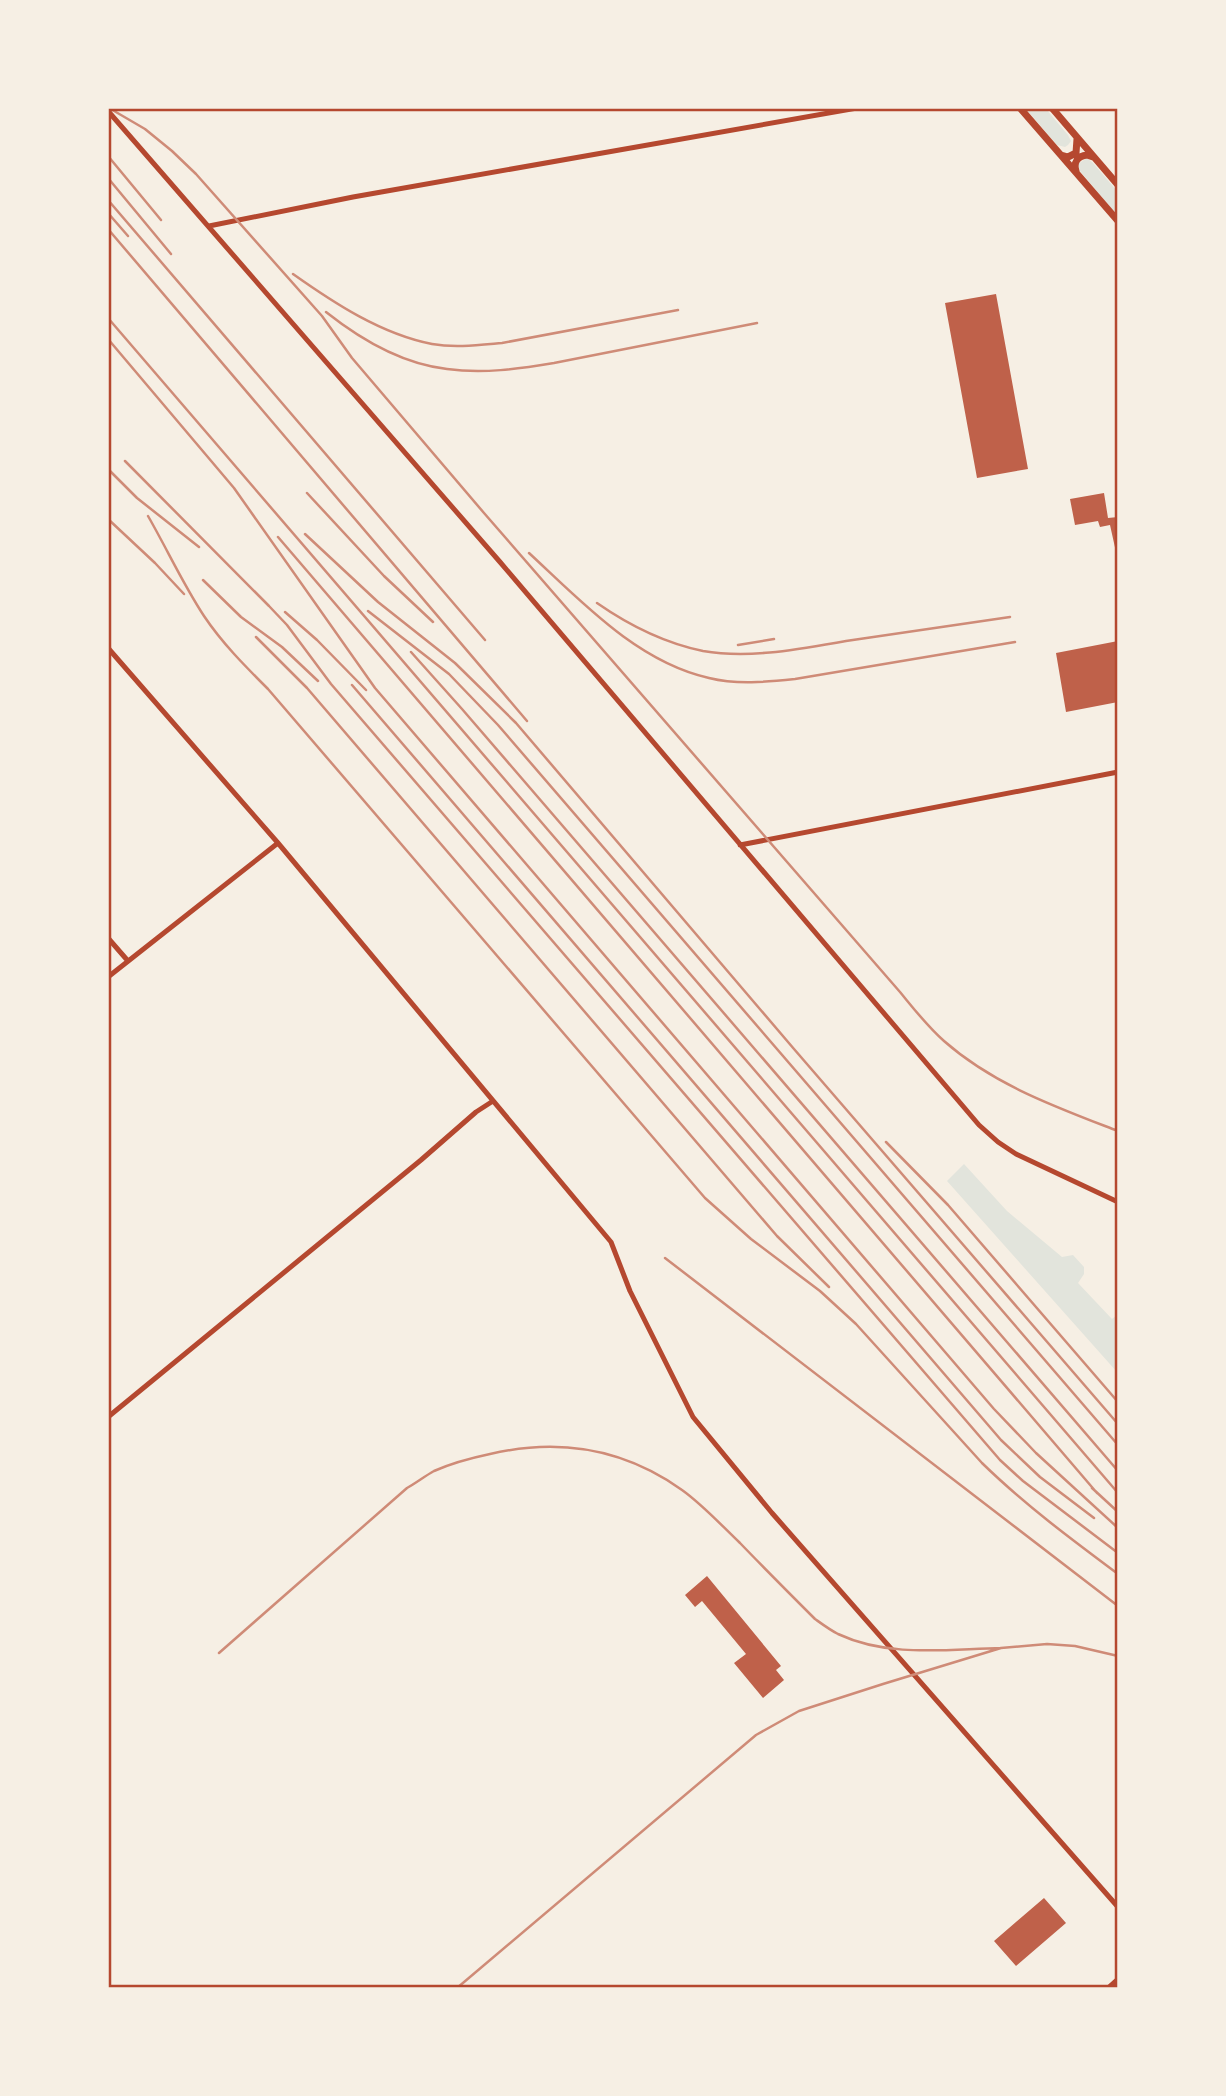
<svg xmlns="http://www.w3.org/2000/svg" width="1226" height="2096" font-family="'IBM Plex Sans',sans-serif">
<rect width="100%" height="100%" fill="#f6efe4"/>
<path fill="#e2e4dc" d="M1026,109H1046L1068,135L1071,141L1068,145L1065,147L1057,145Z
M1087,158L1093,163L1117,191V215L1080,171L1078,164Z
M964,1164L1007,1211L1062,1257L1073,1255L1084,1267V1274L1078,1283L1112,1319L1117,1315V1372L947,1181Z"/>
<path fill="#bf614a" d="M996,294L1028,469L977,478L945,303Z
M1104,493L1108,518L1118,517V561L1110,525L1100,527L1098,521L1075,525L1070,499Z
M1118,641V702L1066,712L1056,653Z
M707,1576L781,1666L776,1670L784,1680L763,1698L734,1663L746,1654L702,1601L695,1607L685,1595Z
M1044,1898L1066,1923L1016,1966L994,1941Z"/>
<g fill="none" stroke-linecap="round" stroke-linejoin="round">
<path stroke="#b5482f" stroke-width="5" d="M108,111L500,562L979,1125L998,1142L1016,1154L1118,1202
M209,226L353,197L857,108
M108,648L278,843L611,1242L630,1291L693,1417L772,1513L1118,1907
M740,845L1118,772
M108,938L128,961
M108,977L278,843
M108,1417L421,1160L476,1112L493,1101
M1108,1988L1118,1979"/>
<path stroke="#b5482f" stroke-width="7" d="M1020,108L1118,221
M1052,108L1118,185
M1061,155L1068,157L1076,153L1077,139
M1076,171C1073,162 1078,156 1087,155L1093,157"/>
<path stroke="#cf8b77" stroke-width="2.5" d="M109,108L145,129L172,151L196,174L322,316L352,358L484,513L900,992C914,1009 927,1026 944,1041C994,1085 1056,1107 1118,1131
M108,156L161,220
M108,178L171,254
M108,200L485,640
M108,213L128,236
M108,229L527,721
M293,274C334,303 381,334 432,344C455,348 479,345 502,343L678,310
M326,312C360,339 403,364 447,369C483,374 518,369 554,363L757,323
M108,318L1118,1493
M108,339L234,488L375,688L994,1409L1036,1453L1118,1528
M125,461L269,606L287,625L331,684L1000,1460L1023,1481L1118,1553
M108,469L137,498L199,547
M307,493L384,576L433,622
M148,516C167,549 183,584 204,616C222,643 245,666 268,689L705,1198L751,1239L820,1291L856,1324L982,1463C1024,1504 1071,1539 1118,1574
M108,519L155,563L184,594
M305,534L378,602L455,663L516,723L794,1049L1118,1424
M278,537L1097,1493
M529,553C581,601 637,662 709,678C737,685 766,682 795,679L1015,642
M203,580L241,617L282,647L318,681
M597,603C630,626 664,643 703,651C750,659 800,649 846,641C901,633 955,625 1010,617
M368,611L449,674L498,725L1118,1445
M285,612L317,640L366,690
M256,637L307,688L777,1236L829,1287
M738,645L774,639
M411,652L462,709L1118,1471
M352,685L1001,1440L1040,1477L1094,1518
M886,1142L948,1205L1118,1402
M665,1258L1118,1606
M1092,1488L1118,1512
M219,1653L407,1488C416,1483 425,1476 434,1471C452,1463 471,1458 490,1454C559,1438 623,1448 682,1490C703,1505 721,1525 740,1543C765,1569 790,1594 815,1619C822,1624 830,1630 838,1634C889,1658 947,1649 1001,1648
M457,1988L756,1735L799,1711L883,1684L1001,1648L1047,1644L1075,1646L1118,1656"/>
</g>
<rect width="1226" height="2096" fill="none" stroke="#f6efe4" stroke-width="220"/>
<rect x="110" y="110" width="1006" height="1876" fill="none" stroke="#b5482f" stroke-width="2.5"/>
</svg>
